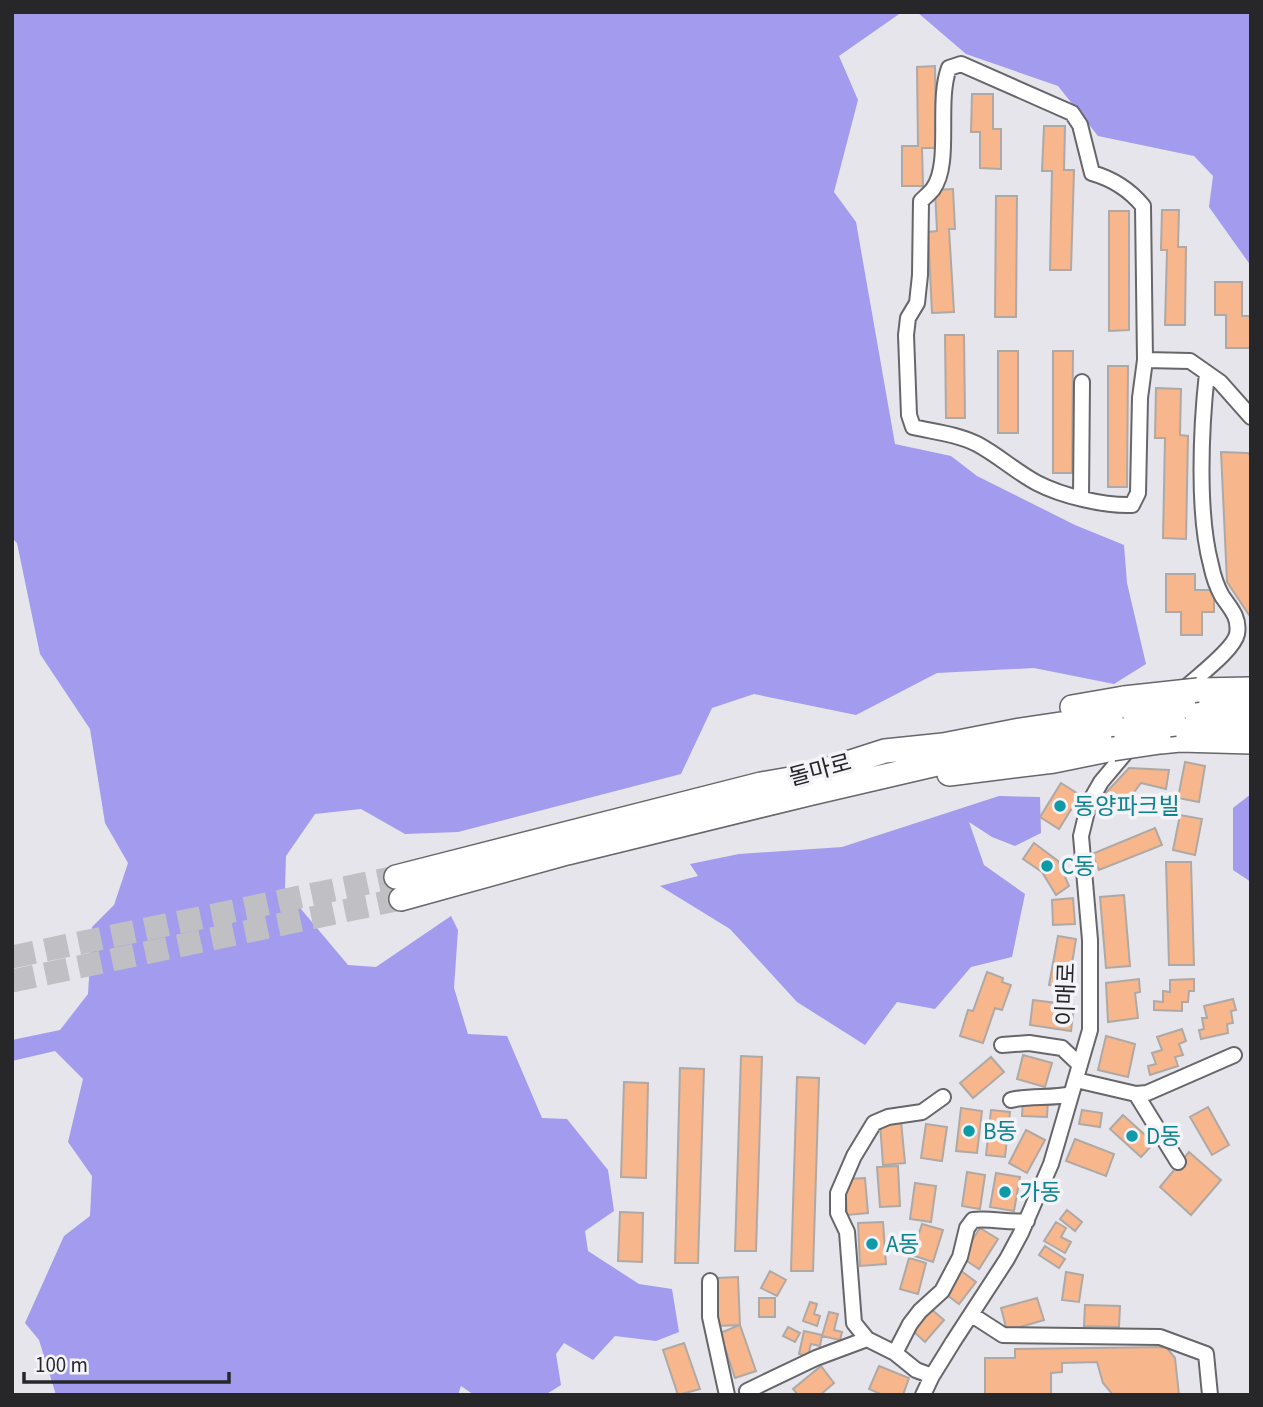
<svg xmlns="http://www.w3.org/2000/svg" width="1263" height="1407" font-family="'Source Sans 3','Noto Sans KR',sans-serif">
<rect width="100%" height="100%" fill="#e5e5eb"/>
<path fill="#a29bee" d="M12,12H902L839,56L858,100L834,192L856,222L895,444L951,456L977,476L1075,525L1124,545L1127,583L1146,664L1114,684L1034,668L937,673L856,715L754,694L712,708L681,774L458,832L405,834L361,809L315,814L286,856L285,890L348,965L376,967L451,916L458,930L454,988L468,1034L507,1036L542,1118L567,1119L608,1170L614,1211L585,1231L588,1251L639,1284L672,1289L679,1332L656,1341L615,1336L593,1360L564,1343L556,1354L561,1385L545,1395H474L461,1386L458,1395H56L39,1340L25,1323L64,1236L90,1216L92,1176L68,1142L83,1079L55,1051L12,1061V1040L60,1030L88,994L92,927L114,905L128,863L105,823L90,729L40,654L17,543L12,538Z
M917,12H1251V266L1209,207L1213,176L1194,156L1098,136L1058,86L966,54Z
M1251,794V882L1233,870V808Z
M999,796L1040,797L1041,833L1015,846L992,837L969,822L984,865L1025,894L1012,957L971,967L935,1009L897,1002L865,1045L797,1002L730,929L660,886L698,876L690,864L739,854L842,847Z"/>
<path fill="#f7b68b" stroke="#afa9a6" stroke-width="2" d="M935,66L936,148H922L923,186H902V146H918L917,67Z
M972,94H993V129H1001V169L980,168V132H971Z
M1044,126H1065L1064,170H1074L1071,270H1050L1052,171H1042Z
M953,189L955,229H949L954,312L932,313L928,232L937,231L935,190Z
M996,196H1017L1016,317H995Z
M1162,210H1179L1178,247H1186L1185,325H1165L1167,250H1161Z
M1109,211H1129V330L1109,331Z
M1215,282H1242V316H1251V348H1226V315H1215Z
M945,335H964L965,418H946Z
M998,351H1018V433H998Z
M1053,351H1073L1072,473H1053Z
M1108,366H1128L1127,487H1108Z
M1156,388L1181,389L1180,435L1188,436L1186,539L1163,538L1165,438H1155Z
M1221,452L1248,453L1251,456V618L1227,582Z
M1166,574H1195V590H1214V612H1202V635H1181V612H1166Z
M1185,762L1205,766L1199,802L1178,798Z
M1129,768L1169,770L1166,789L1141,783L1123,807L1102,797Z
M1061,783L1080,795L1059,829L1040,817Z
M1180,815L1202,819L1195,855L1173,850Z
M1155,828L1162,845L1099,870L1092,854Z
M1034,843L1058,861L1069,886L1056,895L1042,872L1023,859Z
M1166,862H1191L1194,965H1169Z
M1124,895L1130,966L1106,968L1100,897Z
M1073,898L1075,924L1053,925L1052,900Z
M1058,936L1076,939L1068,988L1049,985Z
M987,972L1003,978L1002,982L1011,985L1002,1010L995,1008L983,1043L960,1036L968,1010L973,1011Z
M1139,979L1140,992L1135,993L1138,1018L1108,1022L1106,983Z
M1194,979V991H1189L1188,1002H1182V1011L1154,1010V1001L1163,1002V991L1170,992V980Z
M1233,999L1236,1010L1231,1011L1233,1023L1227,1024L1228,1033L1201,1039L1199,1030L1204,1029L1202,1018H1207L1204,1006Z
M1033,1000L1074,1005L1071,1031L1030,1025Z
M1182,1029L1186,1041L1179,1044L1183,1055L1175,1057L1178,1066L1150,1075L1148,1066L1156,1064L1152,1053L1162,1050L1157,1037Z
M1106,1036L1135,1044L1128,1077L1098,1070Z
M1023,1055L1052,1063L1045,1087L1017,1079Z
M741,1056L762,1057L756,1251H735Z
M991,1057L1004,1072L973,1098L960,1083Z
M680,1068L704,1069L698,1263H675Z
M797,1077L819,1078L813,1271H791Z
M624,1082L648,1083L646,1178L621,1177Z
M1023,1098L1048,1099L1047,1117L1022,1116Z
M1208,1107L1229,1145L1212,1155L1190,1117Z
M961,1108L982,1111L977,1153L956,1151Z
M991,1110L1010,1112L1005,1157L986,1155Z
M1082,1110L1102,1113L1100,1127L1079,1124Z
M1123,1115L1154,1143L1141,1157L1110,1129Z
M901,1121L905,1163L883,1165L880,1123Z
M926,1124L947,1127L942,1161L921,1158Z
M1026,1130L1045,1140L1027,1173L1009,1163Z
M1075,1139L1114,1154L1106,1176L1066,1161Z
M1189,1152L1221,1180L1191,1215L1160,1187Z
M898,1166L900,1206L880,1207L877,1167Z
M967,1172L985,1175L980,1209L962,1206Z
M996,1173L1020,1177L1014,1211L990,1207Z
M865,1178L868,1213L847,1215L845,1179Z
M915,1183L936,1186L931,1222L910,1219Z
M1067,1210L1082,1222L1075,1231L1060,1219Z
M620,1212L643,1213L642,1262L618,1261Z
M883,1222L886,1264L860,1266L858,1223Z
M1056,1222L1066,1228L1061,1237L1071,1242L1065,1253L1044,1241Z
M922,1224L943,1230L933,1262L912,1255Z
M980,1228L998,1239L979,1269L961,1257Z
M1045,1246L1065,1259L1059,1268L1039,1255Z
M909,1258L926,1263L918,1294L900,1289Z
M960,1270L976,1282L959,1304L943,1292Z
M770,1271L786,1280L777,1296L761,1288Z
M1066,1272L1083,1275L1079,1302L1062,1300Z
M738,1277L740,1325L756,1371L735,1378L720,1333L740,1325L718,1326L716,1278Z
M759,1298H775V1317H759Z
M1037,1298L1044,1320L1007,1331L1001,1308Z
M810,1302L817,1304L814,1314L820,1316L817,1326L803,1321Z
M1085,1305L1120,1306L1119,1327L1084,1326Z
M930,1308L944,1320L925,1342L912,1330Z
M829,1312L838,1314L834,1330L842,1332L840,1340L822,1336Z
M788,1327L800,1333L795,1342L783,1336Z
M804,1331L822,1335L820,1346L811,1344L808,1356L799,1354Z
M684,1343L700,1389L678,1395L663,1350Z
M1166,1347L1175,1358L1179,1395H1113L1103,1383L1097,1362L1062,1363V1372L1051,1373V1395H985V1358H1015V1349Z
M821,1366L834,1383L820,1395H798L793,1389Z
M879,1366L909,1378L903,1395H883L869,1389Z"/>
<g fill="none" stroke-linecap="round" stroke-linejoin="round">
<path stroke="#bfbfc4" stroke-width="23" stroke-dasharray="23 11" stroke-linecap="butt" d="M12,957L396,877
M12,981L401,899"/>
<g stroke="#66666b" stroke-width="18">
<path id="minor" d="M961,64L1072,113L1080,125L1092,173C1113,179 1129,189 1143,206L1145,360L1140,398L1138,493L1132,505C1104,506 1062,496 1037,483C1016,472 998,455 977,444C957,434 935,432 913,427L909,415L906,335L908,318L917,303L920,275L921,201C925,197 930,193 933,189C952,163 936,102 949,68Z
M1145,360L1190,361L1220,382L1251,417
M1081,497L1082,382
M1182,691C1195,678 1234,650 1237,634C1240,617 1230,608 1222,596C1217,587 1213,575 1211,565C1197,513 1201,427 1207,373
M1002,1045L1029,1043L1062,1048L1080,1065
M1076,1080L1136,1094L1147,1093L1234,1055
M1136,1094L1178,1162
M1011,1100C1031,1095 1052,1099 1071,1094
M710,1281V1317L727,1395
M972,1315L1003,1335L1160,1337L1206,1354L1210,1395
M895,1353L910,1324L920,1311L942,1291L960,1257L967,1228L973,1220C992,1218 1007,1223 1027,1221
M932,1376L916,1370L895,1353L867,1339L854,1323L847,1232L838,1213V1193L854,1156L874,1123L888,1117L922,1112L943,1097
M747,1391L816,1358L867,1339
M923,1395L932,1376L953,1342L1007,1259L1021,1233L1051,1164L1090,1030V940L1081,836L1089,803L1101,782L1132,745"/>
</g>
<g stroke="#66666b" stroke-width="26">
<path id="primary" d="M1198,690L1251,689
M1184,706L1251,707
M1072,707L1124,698
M1175,724L1251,725
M1160,742L1180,740L1251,742
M949,774L1054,761L1113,749
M396,877L761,784L807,776L885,751L943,745L1020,730L1134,713
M401,899L567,853L812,793L984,753L1124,730"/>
</g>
<use href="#minor" stroke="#fff" stroke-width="14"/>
<use href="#primary" stroke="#fff" stroke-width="23"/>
<g stroke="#66666b" stroke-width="26" stroke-linecap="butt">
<path id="primary-bridge" d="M1124,698L1198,690
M1134,713L1184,706
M1124,730L1175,724
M1113,749L1160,742"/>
</g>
<use href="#primary-bridge" stroke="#fff" stroke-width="23"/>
</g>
<g fill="#0f9aa8" stroke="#f3f3f8" stroke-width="2.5">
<circle cx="1060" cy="806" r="7"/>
<circle cx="1047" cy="866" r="7"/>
<circle cx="969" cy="1131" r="7"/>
<circle cx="1132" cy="1136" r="7"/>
<circle cx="1005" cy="1192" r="7"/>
<circle cx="872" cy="1244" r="7"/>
</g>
<g text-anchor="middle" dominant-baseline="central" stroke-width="7" stroke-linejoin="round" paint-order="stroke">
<g font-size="23" fill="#272729" stroke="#f3f3f8">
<text transform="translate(820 770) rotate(-15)">돌마로</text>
<text transform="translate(1066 994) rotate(-88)">이매로</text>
</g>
<g font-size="23" fill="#0d838f" stroke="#f3f3f8" text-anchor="start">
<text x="1074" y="806">동양파크빌</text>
<text x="1061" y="866">C동</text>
<text x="983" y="1131">B동</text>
<text x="1146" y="1136">D동</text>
<text x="1019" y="1192">가동</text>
<text x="886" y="1244">A동</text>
</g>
</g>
<rect width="1263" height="1407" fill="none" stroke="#272729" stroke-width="28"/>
<path d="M24 1372v10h205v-10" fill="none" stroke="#272729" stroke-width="3.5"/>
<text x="35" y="1372" font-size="21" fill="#272729" stroke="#f3f3f8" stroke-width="5" paint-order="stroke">100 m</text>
</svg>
